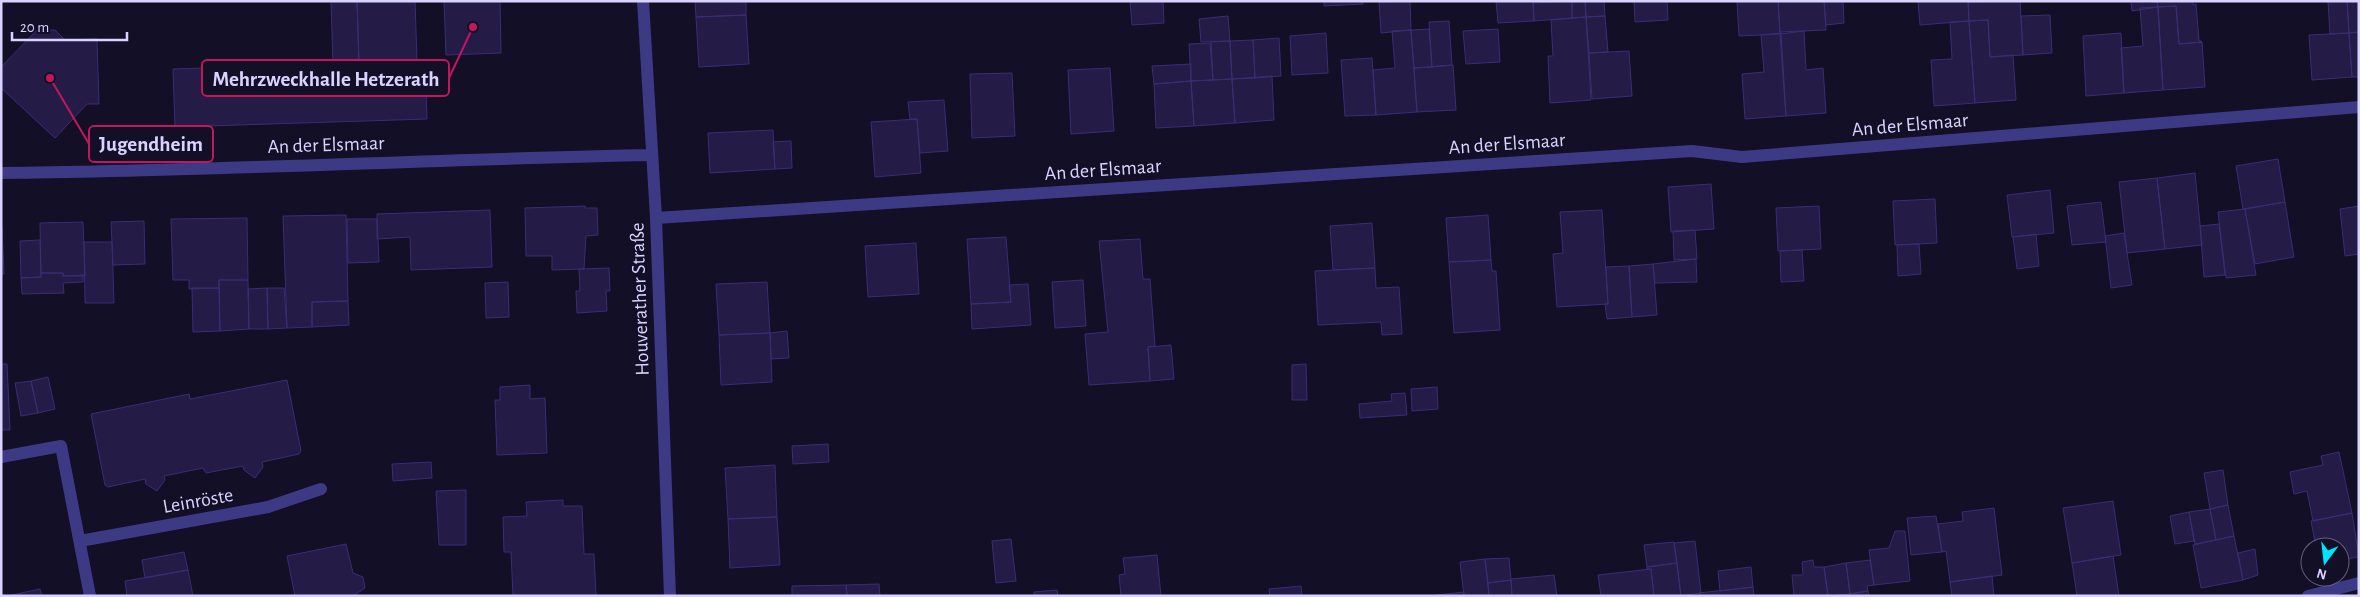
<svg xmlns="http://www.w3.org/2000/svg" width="2360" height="597" font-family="'Alegreya Sans',sans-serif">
<rect width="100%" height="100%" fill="#130f26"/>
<path fill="#241b47" stroke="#3b2d73" d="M331,1H357L359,63L333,64Z
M357,1H415L417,61L425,62L427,119L175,127L173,69L359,63Z
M444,1H500L501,53L446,55Z
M695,1H746V15L696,17Z
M1130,1H1163L1164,23L1132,25Z
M1324,1H1363V4L1324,6Z
M1410,1L1411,30L1381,33L1379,2Z
M1496,1H1533L1534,21L1498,23Z
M1572,1H1585L1586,17L1572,18Z
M1572,1V18L1534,21L1533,3Z
M1585,1H1604L1605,16L1586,17Z
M1634,1H1667L1668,20L1635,22Z
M1737,1H1778L1780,34L1739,36Z
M1778,1H1824L1826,30L1780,32Z
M1824,1H1843L1844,23L1826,25Z
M1918,1H1968L1969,21L1920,25Z
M2020,1L2023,55L1990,57L1988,20L1969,21L1968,2Z
M2131,1H2157L2158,7L2132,11Z
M2157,1H2193V5L2196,4L2199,40L2202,42L2179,44L2176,6L2158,7Z
M2328,1H2347L2349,33L2330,34Z
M2347,1H2359V32L2349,33Z
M2176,6L2179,44L2202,42L2205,87L2163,90L2158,7Z
M2158,7L2163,90L2124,93L2121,48L2143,46L2140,8Z
M746,15L749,64L699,67L696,17Z
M2050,15L2052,53L2023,55L2021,16Z
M1228,16L1230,41L1201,42L1199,19Z
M1605,16L1608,52L1589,53L1586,17Z
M1586,17L1591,100L1550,103L1548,56H1553L1551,20Z
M1988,20L1990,57L2013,55L2016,100L1975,103L1969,21Z
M1449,21L1452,65L1432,67L1429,22Z
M1969,21L1975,103L1934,106L1931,60L1952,59L1950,22Z
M1429,29L1432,67L1414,68L1411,30Z
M1498,29L1500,62L1466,64L1463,31Z
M37,30H55L65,40L97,39L99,104H87L55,138L1,88V67Z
M1411,30L1417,112L1376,115L1373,70L1395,68L1392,31Z
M1804,31L1806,70L1823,68L1826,113L1786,116L1780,34Z
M2359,32V77H2352L2349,33Z
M1326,33L1328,73L1292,75L1290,36Z
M1781,33L1786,116L1745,119L1742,74L1764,72L1761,35Z
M2121,33L2124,93L2086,96L2083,36Z
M2349,33L2352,77L2312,80L2309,35Z
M1279,38L1281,76L1255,78L1253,40Z
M1253,40L1255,78L1232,79L1230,41Z
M1230,41L1232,79L1213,80L1211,42Z
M1210,43L1213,80L1191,81L1189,44Z
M1629,51L1632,96L1592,99L1589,53Z
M1372,58L1376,115L1345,116L1341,60Z
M1191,64V81L1154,84L1152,66Z
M1453,65L1456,110L1417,112L1414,68Z
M1110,68L1114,131L1071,134L1068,70Z
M1012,73L1015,136L972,138L970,74Z
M1272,76L1274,120L1235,123L1232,79Z
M1232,79L1235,123L1194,126L1191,81Z
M1191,81L1194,126L1156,128L1154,84Z
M944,100L948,151L920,153L917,119H910L908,102Z
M917,119L921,173L875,177L871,122Z
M773,130L775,169L710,173L708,133Z
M791,141L792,168L775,169L773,142Z
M2278,159L2285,202L2243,209L2236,166Z
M2195,173L2202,245L2165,249L2157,178Z
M2157,178L2165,249L2127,253L2119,182Z
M1711,184L1714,229L1671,232L1668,187Z
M2050,190L2054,233L2012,237L2007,195Z
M1935,199L1937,243L1895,245L1893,201Z
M2101,202L2106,242L2072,245L2067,206Z
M2285,202L2294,257L2255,264L2245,209Z
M585,206V208H597L598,235L586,236L584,269L552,270V256H526L525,208Z
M1819,206L1821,249L1778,251L1776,208Z
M2359,206V254L2345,256L2340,209Z
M2245,209L2256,275L2226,278L2218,212Z
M490,210L492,267L411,270L410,237L377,239V214Z
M1602,210L1608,304L1557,307L1553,254L1563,253L1560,212Z
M346,215L348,301L312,302V327L287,328L283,216Z
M1488,215L1491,260L1449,262L1446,218Z
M247,218L248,280H219V288L189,289V280H173L171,219Z
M347,219H377L379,262L348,263Z
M144,221L145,264L113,265L111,222Z
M83,222L85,276H63V273H41L40,223Z
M1372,223L1375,268L1333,270L1330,226Z
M2219,224L2225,275L2204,277L2200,226Z
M1,226H2L4,274H1Z
M1695,230L1697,259L1674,260L1673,231Z
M2124,233L2132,285L2111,288L2105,236Z
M2036,234L2039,266L2017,269L2013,237Z
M1006,237L1011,302L971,304L967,239Z
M1140,239L1143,279H1150L1155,346L1148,347L1150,381L1089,385L1085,334L1108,332L1099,241Z
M40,240L41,277L21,278L20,241Z
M84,242H112L114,303H85Z
M916,243L919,294L868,297L865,246Z
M1919,244L1921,274L1898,276L1897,245Z
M1802,250L1804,281L1781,282L1780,251Z
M1696,259L1697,282L1655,283L1653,264Z
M1491,260L1492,271H1496L1500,330L1454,333L1449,262Z
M1653,264L1657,315L1632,317L1629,266Z
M1629,266L1632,317L1607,319L1605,304H1608L1606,267Z
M609,268L610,291H606L607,311L577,313L576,291H580L579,269Z
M1375,268L1376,288L1399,287L1402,334L1382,335L1381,322L1318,325L1315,271Z
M41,273H63V276L83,275V282L63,283L64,293L22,294L21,278L41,277Z
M219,280H248L249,329L220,331Z
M1083,280L1086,326L1055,328L1052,282Z
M508,282L509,317L486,318L485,283Z
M767,282L770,333L719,335L716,284Z
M1028,284L1031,325L972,329L971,304L1011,302L1009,285Z
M192,288H219L220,331L193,332Z
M267,288L268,329H249L248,289Z
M267,288H284L287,328L268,329Z
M348,301L349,325L312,327V302Z
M787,331L789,358L771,359L770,333Z
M770,333L772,382L721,385L719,335Z
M1171,345L1174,379L1150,381L1148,347Z
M1,364H7L10,430H1Z
M1306,364L1307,400H1292V365Z
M48,377L55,409L38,413L31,381Z
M287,380L301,451L299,454L262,462L263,467L255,478L244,470L243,466L206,473L203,468L164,476L165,480L157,491L146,484L145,479L108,487L105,485L91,414L189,394L190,399Z
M31,381L38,413L21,416L15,383Z
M530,385V399L545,398L547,453L497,455L495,400H500V387Z
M1437,387L1438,409L1412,411L1411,389Z
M1405,393L1407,415L1360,418L1359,404L1392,401L1391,394Z
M828,444L829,462L793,464L792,446Z
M2339,452L2352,513L2313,521L2307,491L2294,494L2290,472L2323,465L2321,456Z
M431,462L432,478L393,481L392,464Z
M775,465L777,517L728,519L725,468Z
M2223,470L2228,505L2210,509L2204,473Z
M466,490V545H439L436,491Z
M563,500V506H582L584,554H594L596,596H513L511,552H504L503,517L527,516L526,502Z
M2113,501L2121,555L2072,563L2063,508Z
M2228,505L2234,536L2216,540L2210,509Z
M1994,508L2002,575L1950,582L1946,551L1942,552L1938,524L1963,521L1962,512Z
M2210,509L2216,540L2195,544L2189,512Z
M2189,512L2194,541L2175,544L2170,516Z
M2352,513L2359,557L2340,560V547H2316L2311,521Z
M1936,516L1942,552L1911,555L1907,518Z
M777,517L780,565L730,568L728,519Z
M1895,531H1905L1910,581L1874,585L1869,550L1889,548Z
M2234,536L2243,580L2201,588L2193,545Z
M1011,539L1016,581L996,583L992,541Z
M1695,541L1701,593L1681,596L1674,543Z
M1674,542L1677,563L1647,567L1644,545Z
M346,544L353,573L363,577L365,588L353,596H295L287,556Z
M2255,549L2258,575L2243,580L2238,553Z
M184,552L188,570L145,578L142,560Z
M1157,555L1161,596H1121L1119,575L1125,574L1123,558Z
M2113,556L2119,596H2077L2072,563Z
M1509,558L1511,580L1488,583L1485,559Z
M1485,559L1489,596H1464L1460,562Z
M1813,560L1814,567H1824L1828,596H1794L1792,575H1803L1802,562Z
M1870,560L1874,585L1867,586L1868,591L1850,594L1846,563Z
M1677,563L1681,596H1654L1651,569H1647V567Z
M1846,563L1850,594L1828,596L1824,567Z
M1751,567L1753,587L1720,591L1718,571Z
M1651,569L1654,596H1601L1598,575Z
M188,570L193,596H127L125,581Z
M1554,575L1557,596H1512L1511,579Z
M1992,576L1994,596H1952L1950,582Z
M1511,580L1512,596H1489L1488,583Z
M879,584L880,596H847L846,585Z
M846,585L847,596H792V586Z
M1301,586L1302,596H1270L1269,589Z
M1753,587L1754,596H1700L1699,593Z
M40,589L42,596H7Z
M1057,590L1058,596H1034V592Z
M1868,591L1869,596H1832L1850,594Z
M1464,592V596H1429Z"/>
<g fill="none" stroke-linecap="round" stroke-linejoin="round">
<path stroke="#3d3a85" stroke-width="12" d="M643,1L656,218L670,596
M1,173C218,171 435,159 652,155
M656,218L1692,151L1742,157L2359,107
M1,457L61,446L90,596
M80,541L268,507L321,489
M2308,596L2359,583"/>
</g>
<g text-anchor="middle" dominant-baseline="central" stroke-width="4" stroke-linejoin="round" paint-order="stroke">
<g font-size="20" fill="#d9d4ff" stroke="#130f26">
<text transform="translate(1910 125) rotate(-5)">An der Elsmaar</text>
<text transform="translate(1507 144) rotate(-4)">An der Elsmaar</text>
<text transform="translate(326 145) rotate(-2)">An der Elsmaar</text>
<text transform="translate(1103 170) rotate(-4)">An der Elsmaar</text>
<text transform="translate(640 299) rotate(-92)">Houverather Straße</text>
<text transform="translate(198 501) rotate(-10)">Leinröste</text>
</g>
</g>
<path fill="none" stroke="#c2185b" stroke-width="2" d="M473 27L449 78M50 78L89 144"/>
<g fill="#c2185b" stroke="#130f26" stroke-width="2">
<circle cx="473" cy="27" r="5"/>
<circle cx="50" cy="78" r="5"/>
</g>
<g fill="#130f26" stroke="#c2185b" stroke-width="2">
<rect x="202" y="60" width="247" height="36" rx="5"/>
<rect x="89" y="126" width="124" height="36" rx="5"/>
</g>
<g font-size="21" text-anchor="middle" font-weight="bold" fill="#d9d4ff">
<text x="326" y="86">Mehrzweckhalle Hetzerath</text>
<text x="151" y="151">Jugendheim</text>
</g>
<rect width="2360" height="597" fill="none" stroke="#d9d4ff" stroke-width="5"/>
<g transform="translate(2325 562) rotate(195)"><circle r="24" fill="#130f26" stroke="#625e7d"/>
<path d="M0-4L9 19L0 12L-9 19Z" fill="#00e5ff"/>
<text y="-8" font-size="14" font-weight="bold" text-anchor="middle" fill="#d9d4ff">N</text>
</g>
<path d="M12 32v8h115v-8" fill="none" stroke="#d9d4ff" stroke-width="2.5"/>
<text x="20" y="32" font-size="15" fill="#d9d4ff" stroke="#130f26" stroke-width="4" paint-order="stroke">20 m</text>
</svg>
